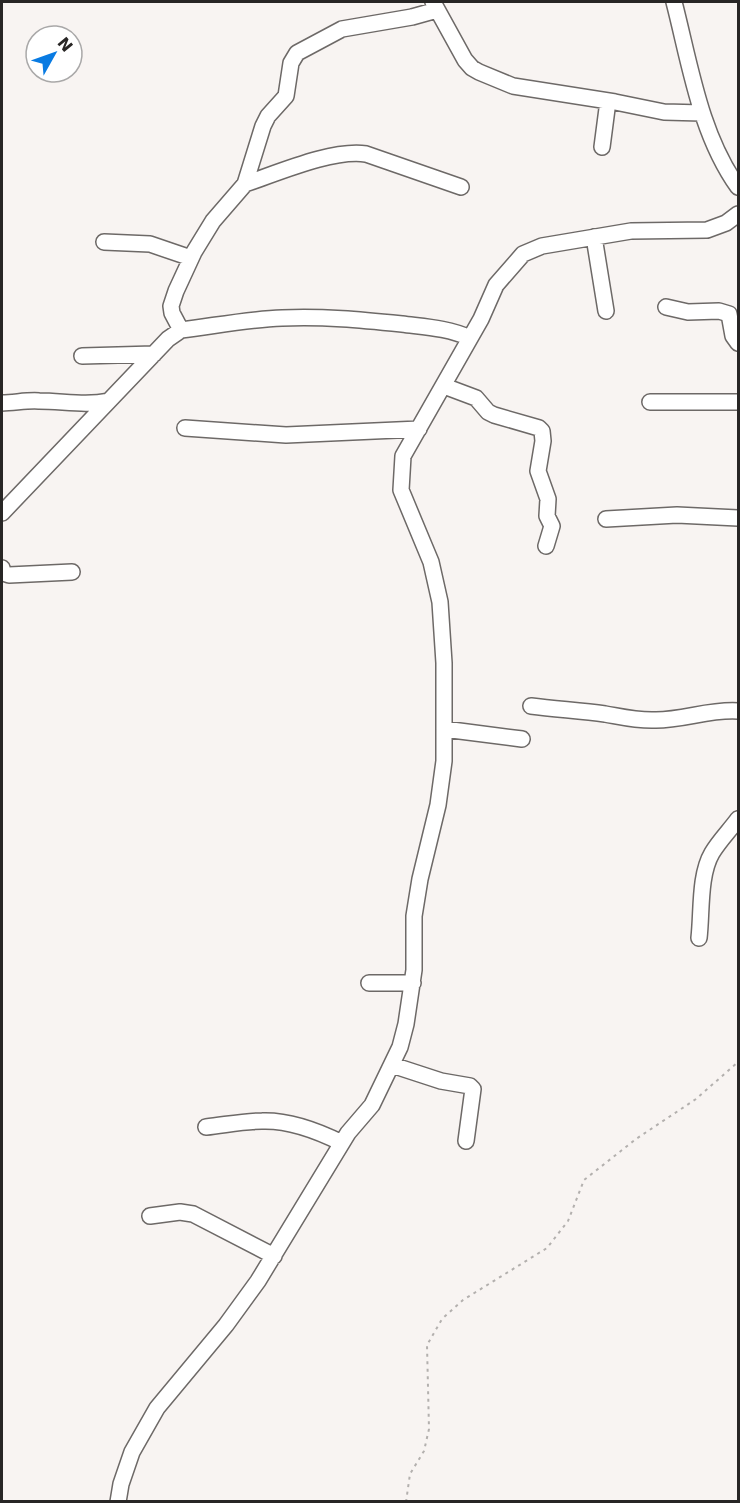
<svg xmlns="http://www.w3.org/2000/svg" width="740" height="1503" font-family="'DejaVu Sans',sans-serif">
<rect width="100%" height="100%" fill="#f8f4f2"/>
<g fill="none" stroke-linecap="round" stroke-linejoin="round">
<g stroke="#6d6967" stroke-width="18">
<path id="minor" d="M433,2L465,60L472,68L479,72L513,86L615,102L664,112L702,113
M674,2C690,64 700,134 738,187
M602,147L608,101
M245,184C278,173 332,149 366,154L461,187
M594,237L606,311
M104,242L150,244L191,258
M666,307L688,312L719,311L729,314L733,336L738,343
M181,330L172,313L171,306L176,291L194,252L213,221L245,184L263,126L268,116L286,96L291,63L297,53L342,29L412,17L437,10
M82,356L154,354
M444,386L476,398L488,412L494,415L539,428L542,431L543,441L538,471L548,499L547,516L552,526L546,546
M650,402H738
M2,403C14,403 27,400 39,401C63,401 85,406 109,401
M185,428L286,435L419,429
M2,513L168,339L181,330C214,326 249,319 282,318C322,316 362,320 402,324C425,327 448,328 470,338
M606,519L677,515L738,518
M2,568L3,573L9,575L72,572
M531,706C556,709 581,711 605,714C622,717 638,721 656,720C684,720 710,709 738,711
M444,729L522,739
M699,938C702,912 699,875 712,853C719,841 730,830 738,819
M369,983H413
M392,1065L441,1081L470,1086L473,1089L466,1141
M206,1127C225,1125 243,1121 262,1121C289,1120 318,1131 342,1143
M150,1216L180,1212L193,1214L274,1256
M118,1502L121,1484L132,1452L157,1408L226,1325L258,1281L348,1133L372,1105L400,1047L406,1024L414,970V916L420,879L438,805L444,761V663L440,602L431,562L401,490L403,456L481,319L496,285L523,254L542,246L631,231L707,230L726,223L738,214"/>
</g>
<path stroke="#b3b0ae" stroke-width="2" stroke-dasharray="3 4.5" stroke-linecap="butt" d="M406,1502L410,1474L424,1451L429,1429L427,1345L442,1319L463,1300L547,1248L568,1221L584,1180L636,1139L696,1099L738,1062"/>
<use href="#minor" stroke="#fff" stroke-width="15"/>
</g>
<rect width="740" height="1503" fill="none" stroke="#282625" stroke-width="6"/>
<g transform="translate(54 54) rotate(50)"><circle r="28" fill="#ffffff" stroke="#a9a8a8" stroke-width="1.5"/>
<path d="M0-4.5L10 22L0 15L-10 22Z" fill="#097be2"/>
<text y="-9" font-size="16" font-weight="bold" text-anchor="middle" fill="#282625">N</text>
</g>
</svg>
